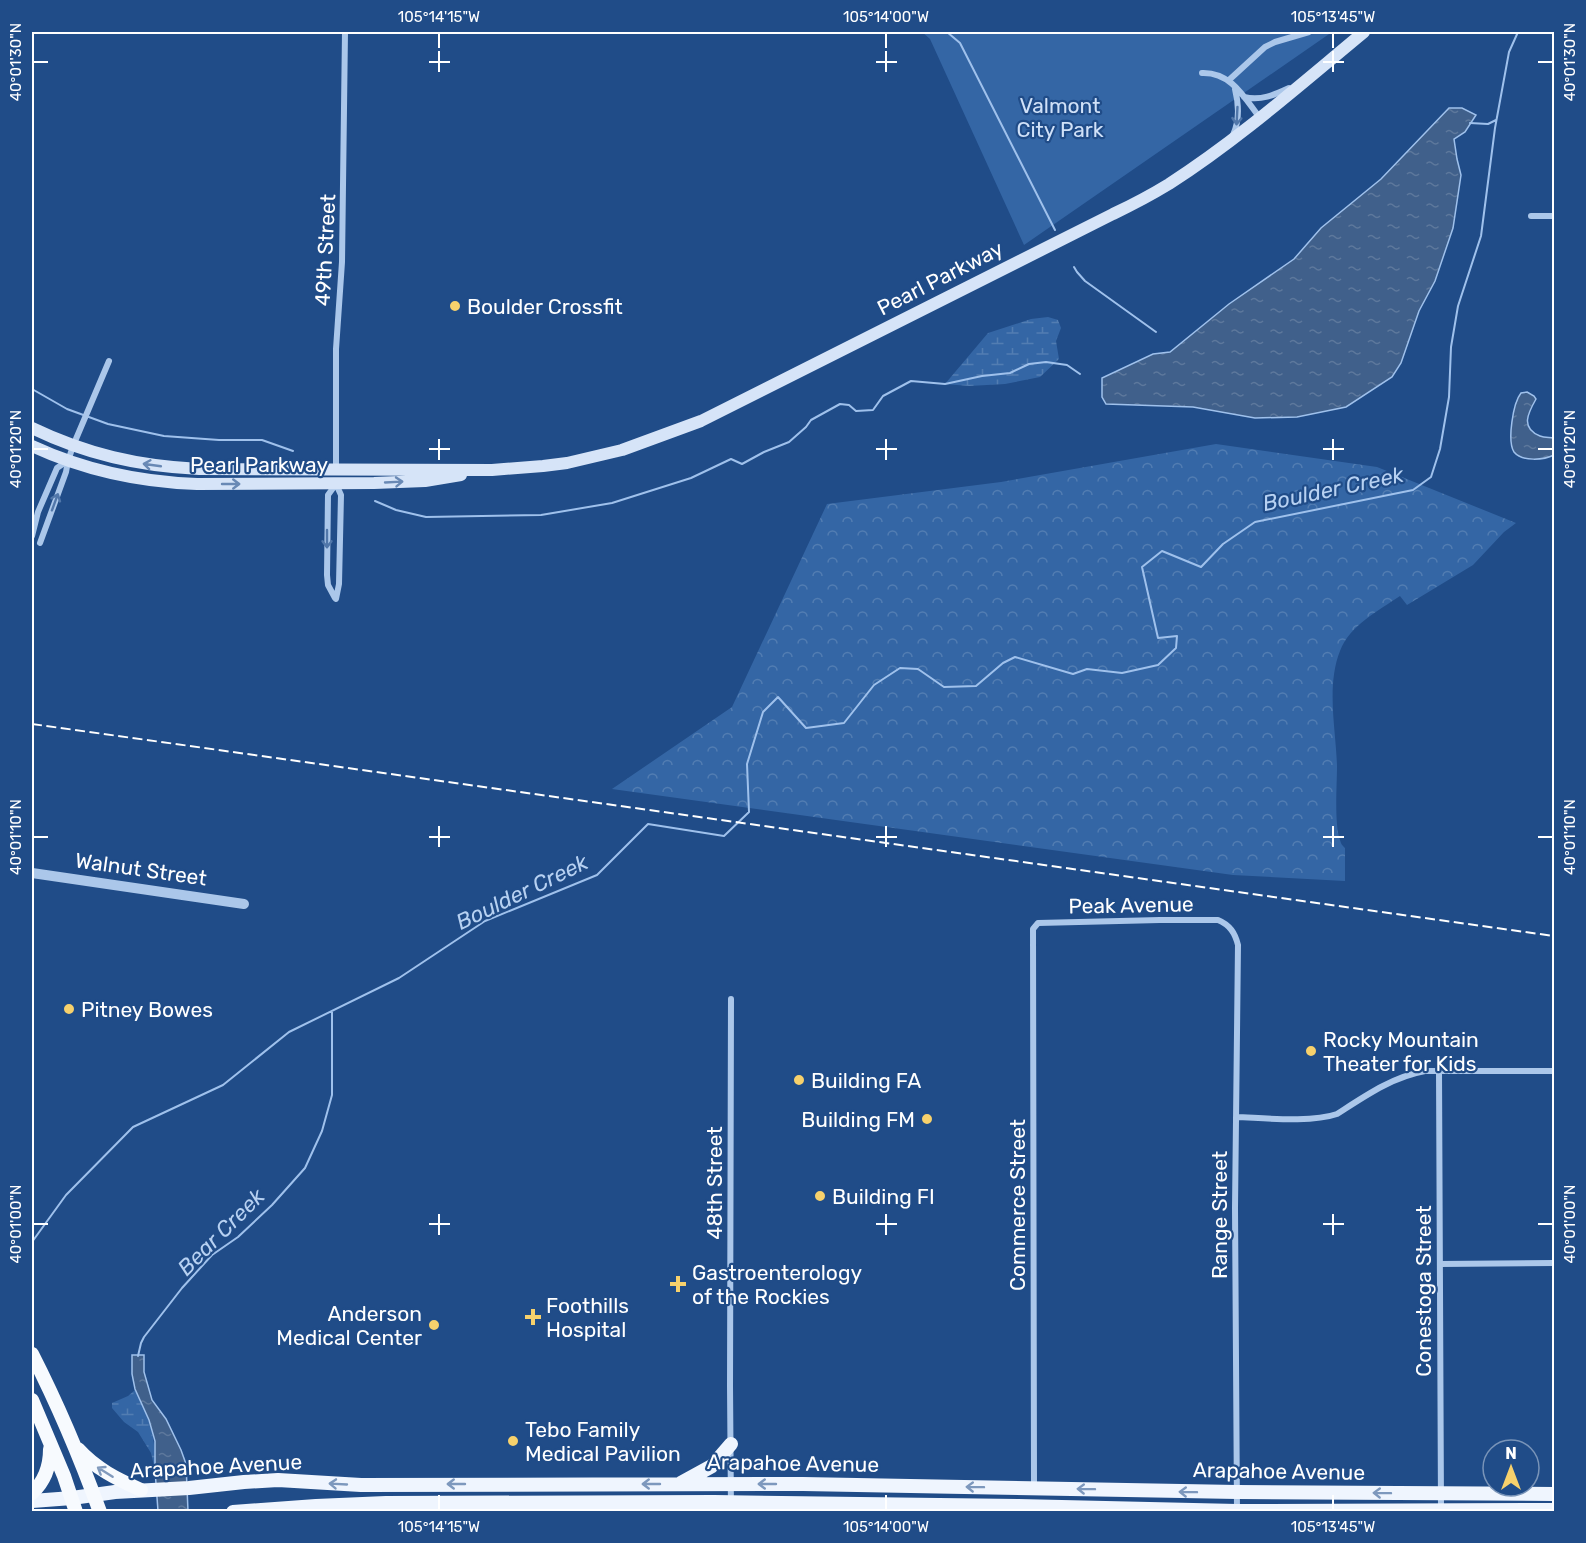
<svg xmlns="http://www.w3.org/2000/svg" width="1586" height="1543" font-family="Rubik,sans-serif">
<defs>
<pattern id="forest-crowns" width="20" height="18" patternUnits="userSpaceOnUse" patternTransform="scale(1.5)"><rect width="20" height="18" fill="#3466a5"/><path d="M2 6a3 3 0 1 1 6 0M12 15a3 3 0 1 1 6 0" fill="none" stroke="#527db2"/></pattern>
<pattern id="wetland-marsh" width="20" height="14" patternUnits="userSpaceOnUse" patternTransform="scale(1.5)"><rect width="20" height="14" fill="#3466a5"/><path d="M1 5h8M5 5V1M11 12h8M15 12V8" fill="none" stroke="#527db2"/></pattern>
<pattern id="water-ripples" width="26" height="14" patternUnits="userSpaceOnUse" patternTransform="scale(1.5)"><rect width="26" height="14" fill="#40608b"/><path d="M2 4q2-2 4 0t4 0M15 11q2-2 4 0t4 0" fill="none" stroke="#5d789c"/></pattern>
</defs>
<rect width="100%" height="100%" fill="#204c88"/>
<path fill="url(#forest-crowns)" d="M1216,444L1377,467L1516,523L1504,532L1473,565L1407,605L1400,596C1378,611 1350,625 1340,651C1326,686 1336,730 1337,766C1337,786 1334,823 1340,840C1341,844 1342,845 1345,848V881L1233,875L612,789L732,707L827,504L1001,482Z"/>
<path fill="url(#wetland-marsh)" d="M1048,317L1058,320L1061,328L1056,341L1059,359L1040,377L1005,384L969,386L945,384L988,333L1031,319Z
M135,1390C150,1419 156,1437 155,1470L151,1453L138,1432L124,1422L112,1408V1403L128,1396Z"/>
<path fill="#3466a5" d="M922,32H1332L1024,245L930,39Z"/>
<path fill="url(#water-ripples)" stroke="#9fc1ec" stroke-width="1.5" d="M1449,108H1462L1476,115L1465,132L1454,139L1457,159L1461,175L1453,228L1435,281L1419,311L1401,363L1392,377L1346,407L1297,417L1255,418L1193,407L1106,404L1102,397V378L1153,354L1170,352L1229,304L1294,259L1321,228L1381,179Z
M1527,392L1534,396L1536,399C1528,413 1520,428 1540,436C1545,438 1550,437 1554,438V455C1544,460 1522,462 1514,452C1507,441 1513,403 1521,393Z
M132,1355H144V1372L152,1400L166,1419L181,1450L186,1464L188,1511H158L155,1470V1441L149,1420L135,1389L132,1374Z"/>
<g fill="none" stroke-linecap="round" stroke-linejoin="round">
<path stroke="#9fc1ec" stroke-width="2" d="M947,32L960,43L1055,230
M1470,123L1488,124L1496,120
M1074,267L1077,272L1085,281L1156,332
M32,389L67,409L108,424L164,436L219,440H262L293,451
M375,501L396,510L426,517L541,515L612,503L691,478L731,459L742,464L764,452L789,442L806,427L811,420L840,404L849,405L856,411L873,410L883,396L911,381L945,384L982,376L1010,373L1029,364L1046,362L1067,365L1080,374
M32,1242L66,1195L133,1127L223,1085L289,1032L399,978L485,921L597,875L648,824L724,836L749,812L747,764L763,712L778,697L806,728L844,723L874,685L900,668L918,669L944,687L976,686L1003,663L1015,657L1073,674L1087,669L1122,673L1158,665L1176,648L1177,636L1158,638L1142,567L1162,551L1201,567L1223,544L1255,522L1413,490L1431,477L1440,449L1449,397L1451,347L1458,306L1481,236L1495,128L1509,52L1518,32
M138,1356L141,1343L144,1337L182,1288L212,1255L238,1237L272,1205L305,1168L322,1131L332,1095V1011"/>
<path stroke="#abc7ea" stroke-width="6" d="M1202,73C1231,72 1244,97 1260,118
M1229,80L1265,47L1275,42L1309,32
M1244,97C1261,101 1274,95 1289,88
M1233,135C1240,120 1239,105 1235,89
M1531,216H1554
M336,471V349L342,262L345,32
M32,536L38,512L57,468L67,461
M40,543L66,472L68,461L73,446L109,361
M335,598L328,585L327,575L328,495L336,484
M336,599L339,584L341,495L336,484
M731,999L730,1386L731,1512
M1439,1071L1441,1510
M1236,1117C1264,1118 1311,1123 1337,1114C1365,1096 1392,1077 1425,1071H1554
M1440,1264L1554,1263
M1034,1488L1033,929L1038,923L1160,920H1218C1230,925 1235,933 1238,945L1235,1208L1237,1511"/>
<path stroke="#abc7ea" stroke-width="10" d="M32,873L244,904"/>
<path stroke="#d6e4f8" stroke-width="12" d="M32,428C86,454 138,466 199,469L492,470L543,466L567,463L622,450L701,421L1113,214C1132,205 1151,195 1169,184C1239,139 1301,84 1364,32
M32,446C84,470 139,482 197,484L374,483L425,481L461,475"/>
<path stroke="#eff5fe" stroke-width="14" d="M681,1483L712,1466L731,1444
M32,1501L72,1498L115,1492L189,1488L244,1482L278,1480L361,1485L803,1484L1237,1492L1554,1494
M233,1512L316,1506L386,1503L714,1502L1018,1506L1237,1511L1554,1510"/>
<path stroke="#f7fafe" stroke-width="14" d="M32,1354C58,1405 80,1457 100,1512
M32,1400L64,1476L76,1512
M78,1449C96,1469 117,1479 141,1490
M32,1493C45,1481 50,1467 50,1449"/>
<path stroke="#fff" stroke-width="2" stroke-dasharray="10 4.5" stroke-linecap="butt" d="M32,724L1554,936"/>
</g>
<defs><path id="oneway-shaft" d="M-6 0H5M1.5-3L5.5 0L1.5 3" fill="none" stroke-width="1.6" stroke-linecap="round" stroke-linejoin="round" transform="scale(1.5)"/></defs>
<g stroke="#5177aa">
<use href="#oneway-shaft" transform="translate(1237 116) rotate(93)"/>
<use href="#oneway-shaft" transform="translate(55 502) rotate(-70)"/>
<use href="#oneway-shaft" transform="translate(327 539) rotate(90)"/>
</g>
<g stroke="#6989b5">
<use href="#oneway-shaft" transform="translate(152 465) rotate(-172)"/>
<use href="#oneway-shaft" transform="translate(394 482) rotate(-3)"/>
<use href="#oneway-shaft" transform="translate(231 484)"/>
</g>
<use stroke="#819abd" href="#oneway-shaft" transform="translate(105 1472) rotate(-148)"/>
<g stroke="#7d98bd">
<use href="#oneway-shaft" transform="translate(338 1484) rotate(-177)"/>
<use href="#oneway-shaft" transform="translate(456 1484) rotate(-180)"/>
<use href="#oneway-shaft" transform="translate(651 1484) rotate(180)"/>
<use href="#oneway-shaft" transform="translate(767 1484) rotate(-180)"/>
<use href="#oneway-shaft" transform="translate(975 1487) rotate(-179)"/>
<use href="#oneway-shaft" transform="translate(1086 1489) rotate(-179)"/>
<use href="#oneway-shaft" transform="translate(1188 1492) rotate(-179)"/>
<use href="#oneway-shaft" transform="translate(1382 1493) rotate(-179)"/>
</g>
<path fill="none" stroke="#fff" stroke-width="2" d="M439,33V48M886,33V48M1333,33V48M439,51V72M886,51V72M1333,51V72M33,62H48M429,62H450M876,62H897M1323,62H1344M1538,62H1553M439,439V460M886,439V460M1333,439V460M33,449H48M429,449H450M876,449H897M1323,449H1344M1538,449H1553M439,826V847M886,826V847M1333,826V847M33,837H48M429,837H450M876,837H897M1323,837H1344M1538,837H1553M439,1214V1235M886,1214V1235M1333,1214V1235M33,1224H48M429,1224H450M876,1224H897M1323,1224H1344M1538,1224H1553M439,1495V1510M886,1495V1510M1333,1495V1510"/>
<g fill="#f7d16c" stroke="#204c88" stroke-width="2">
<circle cx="455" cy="306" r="6"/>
<circle cx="69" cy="1009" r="6"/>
<circle cx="1311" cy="1051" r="6"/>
<circle cx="799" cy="1080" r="6"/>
<circle cx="927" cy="1119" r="6"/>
<circle cx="820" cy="1196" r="6"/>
<path d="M675 1275h6v6h6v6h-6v6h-6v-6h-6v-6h6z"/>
<path d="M530 1308h6v6h6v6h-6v6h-6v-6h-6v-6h6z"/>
<circle cx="434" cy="1325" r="6"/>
<circle cx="513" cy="1441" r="6"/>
</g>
<g text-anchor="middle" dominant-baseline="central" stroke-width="4.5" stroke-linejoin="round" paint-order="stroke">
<g font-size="21" fill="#d0e1f8" stroke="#204c88">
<text x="1060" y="105">Valmont<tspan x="1060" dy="24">City Park</tspan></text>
</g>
<g font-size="21" fill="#fff" stroke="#204c88">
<text transform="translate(325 250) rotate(-87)">49th Street</text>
<text transform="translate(940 278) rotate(-27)">Pearl Parkway</text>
<text x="259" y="464">Pearl Parkway</text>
<text transform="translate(141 869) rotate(8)">Walnut Street</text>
<text transform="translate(1131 905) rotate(-1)">Peak Avenue</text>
<text transform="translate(714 1183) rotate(-90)">48th Street</text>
<text transform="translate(1017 1205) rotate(-90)">Commerce Street</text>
<text transform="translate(1219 1215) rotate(-90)">Range Street</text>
<text transform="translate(1423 1291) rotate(-90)">Conestoga Street</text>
<text transform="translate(793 1463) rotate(1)">Arapahoe Avenue</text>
<text transform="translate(216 1466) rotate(-3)">Arapahoe Avenue</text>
<text transform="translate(1279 1471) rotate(1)">Arapahoe Avenue</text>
</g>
<g font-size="21" fill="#fff" stroke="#204c88" text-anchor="start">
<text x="467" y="306">Boulder Crossfit</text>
<text x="81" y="1009">Pitney Bowes</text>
<text x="1323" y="1039">Rocky Mountain<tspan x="1323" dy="24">Theater for Kids</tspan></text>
<text x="811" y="1080">Building FA</text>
<text x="915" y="1119" text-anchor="end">Building FM</text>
<text x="832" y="1196">Building FI</text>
<text x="692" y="1272">Gastroenterology<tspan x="692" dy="24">of the Rockies</tspan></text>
<text x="546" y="1305">Foothills<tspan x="546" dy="24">Hospital</tspan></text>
<text x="422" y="1313" text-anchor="end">Anderson<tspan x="422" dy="24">Medical Center</tspan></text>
<text x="525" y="1429">Tebo Family<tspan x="525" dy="24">Medical Pavilion</tspan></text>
</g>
<g font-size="22" font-style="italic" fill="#b7d1f2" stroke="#204c88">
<text transform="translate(1333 489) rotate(-12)">Boulder Creek</text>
<text transform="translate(522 892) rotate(-26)">Boulder Creek</text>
<text transform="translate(221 1232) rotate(-45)">Bear Creek</text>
</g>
</g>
<rect width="1586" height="1543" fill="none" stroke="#204c88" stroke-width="66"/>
<g transform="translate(1511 1468)"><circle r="28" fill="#204c88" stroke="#7994b8" stroke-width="1.5"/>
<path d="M0-4.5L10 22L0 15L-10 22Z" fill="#f7d16c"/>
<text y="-9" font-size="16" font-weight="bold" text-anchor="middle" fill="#ffffff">N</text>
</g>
<rect x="33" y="33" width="1520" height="1477" fill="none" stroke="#fff" stroke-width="2"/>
<g font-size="15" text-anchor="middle" fill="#fff">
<text x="439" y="22">105°14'15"W</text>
<text x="886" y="22">105°14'00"W</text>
<text x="1333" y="22">105°13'45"W</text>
<text transform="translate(16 62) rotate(-90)" y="5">40°01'30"N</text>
<text transform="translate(1570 62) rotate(-90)" y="5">40°01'30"N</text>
<text transform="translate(16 449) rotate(-90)" y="5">40°01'20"N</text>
<text transform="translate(1570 449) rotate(-90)" y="5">40°01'20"N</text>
<text transform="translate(16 837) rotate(-90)" y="5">40°01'10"N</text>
<text transform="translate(1570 837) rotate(-90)" y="5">40°01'10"N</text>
<text transform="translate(16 1224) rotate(-90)" y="5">40°01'00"N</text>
<text transform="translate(1570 1224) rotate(-90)" y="5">40°01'00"N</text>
<text x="439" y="1532">105°14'15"W</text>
<text x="886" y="1532">105°14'00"W</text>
<text x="1333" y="1532">105°13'45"W</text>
</g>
</svg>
